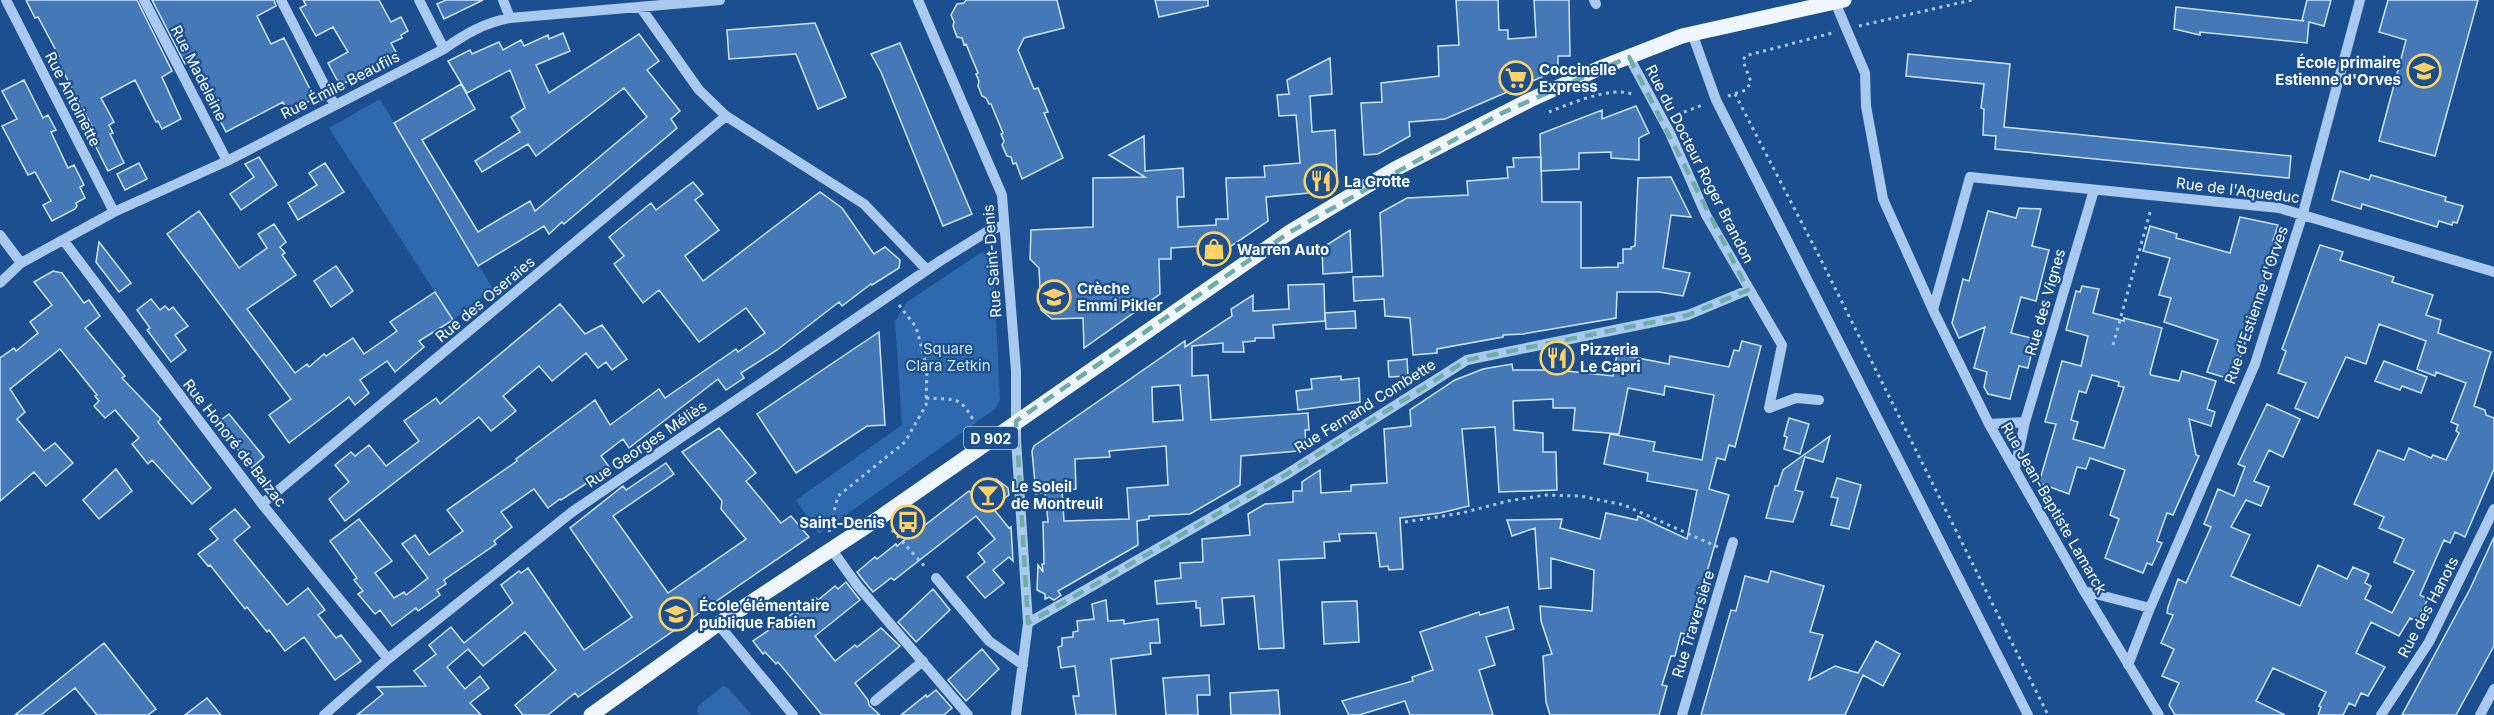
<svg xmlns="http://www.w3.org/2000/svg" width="2494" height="715" font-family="Inter,sans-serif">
<rect width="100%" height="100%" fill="#1b4f8f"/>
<path fill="#2e69ad" d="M380,99L493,289L453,320L329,128Z
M982,252L993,258L1000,400L995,409L819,534L796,500L902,425L895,321L907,302Z
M723,686L728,688L752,715H700L697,712L698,706Z"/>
<path fill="#4478b7" stroke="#cfe3fa" stroke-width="1.5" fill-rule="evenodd" d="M26,0H137L172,71L162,77L181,119L162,129L158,121L156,122L135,80L101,98L114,122L109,125L113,133L110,134L124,163L108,171L90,135L95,132L56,58L59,56L38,17L35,18Z
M152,0H274L276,6L257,16L271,44L284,38L312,93L310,101L288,112L283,102L226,132L190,61L185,64Z
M303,0H379L391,22L401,17L408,31L401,35L402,38L391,43L398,56L345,83L337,80L328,63L348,52L333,27L316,36L300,8L306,5Z
M446,0H483L444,19L437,4Z
M966,0H1057L1064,28L1024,38L1018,50L1034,89L1038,88L1048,112L1044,113L1063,158L1022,179L1016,163L1013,164L1011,157L1007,156L1002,145L1004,141L1001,134L1003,133L991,104H989L986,98L982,96L978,86L979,81L976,74L978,73L966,44L964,45L962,38L957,37L953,26L954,22L951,15L957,4L964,3Z
M1155,0H1208V6L1159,17Z
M1456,0H1498L1499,30H1508V39L1536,37L1534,0H1569L1570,56H1558V70L1445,119L1409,122L1410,136L1378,154L1364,155L1361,103L1382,102L1381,83L1439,76L1438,46L1459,45Z
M2307,0H2331L2324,26L2309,22L2307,43L2200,32V35L2174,29L2176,7L2304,21L2302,20Z
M2388,0H2478L2435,156L2379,141L2406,40L2379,32Z
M815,23L846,97L818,109L796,54L729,59L727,30Z
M563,33L570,51L536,65L549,93L639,34L659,61L647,70L680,111L671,119L677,128L564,224L562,222L549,234L544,226L478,266L394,123L461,84L475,109L422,140L478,232L530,201L535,211L647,117L624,88L536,156L528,144L482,172L475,161L520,132L511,117L525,108L510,70L467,93L448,61L470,50L472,54L499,42L503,50L521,40L524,46L548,35L549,39Z
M900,43L972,214L943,226L881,72L871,54Z
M1908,54L2010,64L2004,127L2291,156L2289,178L1995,149L1996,136L1983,135L1984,109L1981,108L1984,84L1906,76Z
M1330,58L1332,94L1310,96L1312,132L1335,130L1337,176L1309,193L1266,197L1268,221L1203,265L1202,246L1171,248V259H1159L1160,294L1084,348L1083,318L1052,319L1041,310L1039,268L1030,259L1031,230L1093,227V178L1145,177L1109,155L1144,136L1145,171L1183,168L1184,197H1177L1178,227L1216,225V219H1228L1226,178L1265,177L1264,166L1300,163L1296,115L1279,116L1277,95L1289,94L1287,80Z
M24,80L43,118L48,115L56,130L51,132L68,168L74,165L84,185L80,187L85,198L76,203L77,206L75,209L52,221L43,205L51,201L35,172L28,175L2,126L17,119L2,91Z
M1636,106L1649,133L1639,138V160L1611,158V152L1579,153V169L1541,171L1540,134L1602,110V119Z
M259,157L277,185L241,210L230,194L254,177L245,164Z
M1541,157L1542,202H1581V268L1618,267V263H1623V249H1631V247L1635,246L1638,178L1671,177L1691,217L1671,215L1663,268L1690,273L1683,296L1659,292H1617L1616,318L1523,334L1503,335V337L1437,349V353L1413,355L1410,318L1385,316L1384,299L1354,301L1353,277L1383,276L1380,213L1407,198L1468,195L1467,181L1508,178L1507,167H1514L1513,158Z
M139,163L147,179L125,190L117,174Z
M325,163L344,192L298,220L288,203L317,185L309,173Z
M2340,171L2369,180L2371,175L2446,197L2445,201L2463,206L2457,223L2453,222L2452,225L2439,221L2437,227L2362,204L2361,209L2332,200Z
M693,182L703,194L695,200L719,230L685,256L703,281L820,192L842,208L874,254L885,247L900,260L899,268L872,285L871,284L842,306L839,302L777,350L741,373L744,378L726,390L718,379L629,448L623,439L601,456L610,468L561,500L560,499L548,508L534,489L501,512L512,527L494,541L496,544L444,580L446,584L437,590L440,595L418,611L416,608L392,626L380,610L375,614L358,594L363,591L354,580L357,578L330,541L359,519L392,561L375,573L394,598L404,592L406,595L428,578L402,544L415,535L429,555L463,531L447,510L517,461L516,459L595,400L610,425L659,389L665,398L736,349L738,352L765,333L746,308L699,342L659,290L643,303L614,264L624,256L609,237L651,203L656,210Z
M2019,208L2041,209L2032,246L2049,250L2036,301L2021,297L2011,333L2035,339L2028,368L2019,366L2010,399L1988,394L1984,387L1987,372L1974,368L1985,327L1959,338L1952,323L1963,279L1969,281L1988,211L2016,218Z
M199,211L239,268L267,248L258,234L274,224L286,242L280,247L285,253L282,255L296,275L247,309L295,373L307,364L309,367L324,354L326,356L353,338L364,354L397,331L390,322L435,292L453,320L419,341L424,347L395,372L387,361L360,380L369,393L355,405L349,397L289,443L269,415L291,399L167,234Z
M2240,217L2278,225L2273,241L2277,242L2233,380L2207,372L2218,340L2164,322L2171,298L2159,295L2170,258L2143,251L2150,226L2177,234L2176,238L2230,253Z
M1350,230L1352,272L1323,274L1322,248Z
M99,242L131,283L119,292L96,262Z
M2320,245L2343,252L2340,260L2394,277L2392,282L2433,295L2426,315L2441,320L2438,333L2491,352L2474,406L2485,410L2486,415L2494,418V469L2465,537L2455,532L2450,543L2444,540L2420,595L2428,599L2416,621L2410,618L2399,636L2371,622L2356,653L2385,667L2368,696L2361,693L2355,706L2349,703L2343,715H2318L2321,707L2319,706L2326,692L2273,668L2256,701L2285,715H2175L2169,705L2179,683L2162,676L2174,649L2161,643L2173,615L2167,613L2168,607L2178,579L2186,583L2211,527L2204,524L2218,489L2234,496L2245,467L2238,464L2267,404L2300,419L2283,457L2269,450L2254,481L2269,487L2261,506L2246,500L2231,527L2250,535L2231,576L2300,606L2318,565L2347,579L2353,567L2369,574L2365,583L2371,586L2365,599L2392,613L2414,571L2394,562L2404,539L2379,528L2384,517L2354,504L2378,450L2404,460L2409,448L2431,458L2433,455L2446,460L2459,433L2456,431L2458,425L2451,422L2466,383L2436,372L2435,376L2417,369L2426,341L2379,324L2366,364L2346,357L2318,418L2295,408L2306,383L2278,373L2286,351L2282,349Z
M336,266L353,291L331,307L314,281Z
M53,271L62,273L84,303L89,300L100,316L85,328L125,376L122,378L161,419L158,422L211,488L192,504L152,460L148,464L132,444L139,438L115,410L105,418L94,406L99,401L95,396L97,395L60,349L10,389L25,412L17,419L44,451L55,443L73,463L46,486L34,472L0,501V358L14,348L16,351L38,333L30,322L52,305L34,282Z
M1324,284L1325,321L1273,325L1274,338H1255V341L1243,342L1244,352H1223V343L1192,346V376L1208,375L1211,420L1308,413L1309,430H1305L1306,445L1298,451L1241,456L1240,485L1190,514L1149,516V519L1137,521L1138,545L1058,591L1061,595L1054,600L1049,597L1045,599V594L1037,590L1038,565L1043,572L1042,564H1044L1043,522H1048L1045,492L1036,494L1032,451L1034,446L1185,341V347L1232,316L1231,309L1253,295V311L1289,309L1288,285ZM1180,385L1183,420L1153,422L1152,387ZM1166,446L1168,485L1127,488L1129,519L1064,521L1062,490L1076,489L1075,459L1110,457L1109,451Z
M2082,286L2099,289L2093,313L2124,321V318L2162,328L2150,373L2151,375L2179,381L2182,371L2216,381L2207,409L2215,412L2211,426L2189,419L2196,455L2199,456L2173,515L2167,513L2157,541L2162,543L2152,565L2147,563L2143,573L2105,558L2119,519L2110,515L2125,470L2090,458L2086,469L2077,467L2069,494L2039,483L2056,424L2045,422L2062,361L2081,366L2088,336L2066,330L2076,291L2080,292ZM2092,375L2119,382L2118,386L2124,387L2104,448L2073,439L2078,422L2071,420L2079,391L2086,393Z
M151,299L160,310L165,306L169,310L173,307L188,326L175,335L186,350L171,362L147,330L150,328L137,310Z
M560,304L585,334L602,325L627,359L612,370L606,362L598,368L586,353L552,381L539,366L503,396L516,411L491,431L479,417L345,521L329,499L349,482L335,465L351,452L355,456L369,445L386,466L419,441L404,421L436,398L440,404Z
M1355,311L1356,328L1326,329L1325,313Z
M879,332L885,425L867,426L796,473L757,414Z
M1742,341L1761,346L1735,447L1729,445L1725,460L1717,458L1709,489L1729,495L1689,635L1681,633L1675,656H1671L1662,685L1667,686L1659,715H1550L1546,702L1543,656L1552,654L1541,621L1540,606L1592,611L1594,570L1551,558V588L1539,589L1535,528L1512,536L1507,520L1562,519L1560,528L1600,539L1606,513L1637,520L1638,516L1687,539L1697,490L1647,481L1648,473L1604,464L1610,434L1655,442L1653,451L1702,460L1714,395L1665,386L1664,395L1628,388L1619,434L1573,430L1575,408H1553V399L1513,401L1514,430L1543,433V452H1556L1557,490L1499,492L1495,427L1462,429L1469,506L1440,513L1400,518L1403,569L1389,570L1388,566L1380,567L1376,533L1339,534L1340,541L1324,542L1325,558L1279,560L1284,648L1259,649L1254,596L1222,598L1224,624L1201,626L1200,608H1196V601L1157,604L1155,581L1181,578L1180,563L1203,562L1202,539L1250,535L1248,514L1265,504L1293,502V491H1302V482L1320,470L1321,493L1351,491V485L1387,483L1384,429L1411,426L1410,410L1455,380L1483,369L1512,364L1513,370H1546V366H1567V371L1613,376L1617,354L1669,364L1670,356L1729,367L1734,350L1739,351Z
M1407,359L1408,376L1389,377L1388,361Z
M2384,361L2427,377L2421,393L2402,386L2400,390L2375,381Z
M1341,376V380L1359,378L1360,402L1298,410L1296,391L1312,389L1311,379Z
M229,414L264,457L252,468L217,423Z
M1789,418L1809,424L1800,454L1784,449L1787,437L1784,436Z
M719,428L756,473L746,481L781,523L791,516L809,537L578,697L575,693L548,715H523L515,705L556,670L525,632L483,666L468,649L447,667L465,689L480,676L489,688L470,703L481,715H357L383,694L377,687L426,686L414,671L436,654L429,645L451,627L464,643L513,603L501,585L519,571L521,573L528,568L584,650L632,617L570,528L623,486L626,490L666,463L674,474L613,516L668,593L746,539L721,509L722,501L682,452Z
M1830,436L1823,462L1805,457L1795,490L1803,492L1793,522L1766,518L1775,486H1778L1783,470Z
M116,469L132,491L99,519L83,500Z
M1837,478L1861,485L1849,529L1831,525L1838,498L1831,497Z
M996,479L1008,488L1009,495L992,507L1009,528L1011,527L1013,561L1009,557L993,570L1004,583L985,598L967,577L985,562L978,553L995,539L976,516L894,580L891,578L873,592L863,580L857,572L875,557L877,559L896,544L897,546L924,523L925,525L969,491L973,495Z
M235,509L250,527L234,540L287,605L308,588L325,610L318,615L336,638L341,635L361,661L335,680L304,637L285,651L269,630L267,632L247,607L245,609L210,565L208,566L198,554L218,539L210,529Z
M2494,537V646L2456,715H2402L2470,589Z
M1771,571L1824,586L1810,632L1823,635L1809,680L1835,666L1858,673L1876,641L1900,654L1883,686L1863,675L1845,715H1701L1731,610L1736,611L1745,576L1768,582Z
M846,582L860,600L815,636L835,661L855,645L857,647L881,628L900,646L855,683L868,700L869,705L880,715H822L778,662L776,664L765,652L763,654L753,641L795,612L797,614L816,598L818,600L835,586L838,589Z
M933,589L950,610L916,642L898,622Z
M1106,600L1108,621L1124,620V624L1158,619L1160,643H1150L1151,654L1111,659L1116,715H1076L1073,696H1079L1075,666L1061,668L1058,647L1062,646V638L1073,637V632L1078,631L1077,621L1094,619L1092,604Z
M1357,601L1359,642L1324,644L1322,602Z
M1508,607L1514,629L1486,637L1495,665L1479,670L1493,715H1410L1405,701L1359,715H1349L1342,701L1413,681L1412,677L1433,670L1420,632L1479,612L1480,615Z
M104,643L156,709L148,715H97L75,688L41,715H15Z
M982,649L999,669L966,701L948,680Z
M1209,675L1210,695H1197L1198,715H1166L1163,678Z
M936,690L952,708L944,715H901L926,695L927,697Z
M1278,690L1280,715H1231L1230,693Z
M207,698L221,715H185Z"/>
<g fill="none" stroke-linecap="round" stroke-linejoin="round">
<path stroke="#a9c9ee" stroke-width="3" stroke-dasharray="3 4.5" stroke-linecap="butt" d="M1859,26L1972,0
M1735,94L1820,258L2048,715
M1728,96L1746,90L1751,82L1743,61L1745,56L1832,33
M1549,112C1569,104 1611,86 1632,94
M1677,115L1702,105
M2113,345L2151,209
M926,398C956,400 960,395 975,423
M1405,522L1462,513L1508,501L1546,495L1580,496L1624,505L1718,547
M892,530L927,569
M829,532L838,496L905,442L926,405L927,368L916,327L899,305"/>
<path stroke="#a9c9ee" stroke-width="10" d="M6,0L114,212
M144,0L227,161
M281,0L334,104
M419,0L444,49
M503,0L510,18
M918,0L1002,195L1016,371V439L1028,623L1016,715
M1594,0L1596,4
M1835,2L1865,73L1866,106L1883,199L1933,310L1989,424L2084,591L2159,715
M641,8L699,90L726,116L864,204L927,270
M1692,33L1716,100L2028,715
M1629,57L1670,133L1706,215L1782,345L1769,408
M0,235L21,263
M64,241L262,504L388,659
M0,283L21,263L114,212L227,161L444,49C465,34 484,23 510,18L720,0
M1933,310L1970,177L2279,208L2494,272
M1769,408L1796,398L1819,400
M1989,424L2025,422
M2015,468L2025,422L2094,190
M262,504L726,116
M832,550L857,585L968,715
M936,578L989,641L1023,665
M2084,591L2150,608
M1028,623L1287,474L1467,360L1688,315L1748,290
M718,624L793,715
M2128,665L2150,608L2255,364L2303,213L2360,0
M875,701L923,661
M324,715L388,659L572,512L940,261L988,231L1004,225
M1682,715L1733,542
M2381,715L2429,642L2494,509
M2480,715L2494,689"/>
<path stroke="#f0f6ff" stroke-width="15" d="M591,715L718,624L882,516L1290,232L1395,169L1530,100L1600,68L1682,36L1844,0"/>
</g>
<path fill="none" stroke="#6fada8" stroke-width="4.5" stroke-dasharray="12 8" stroke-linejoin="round" d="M1629,57L1748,290L1688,315L1467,360L1287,474L1028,623L1016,421L1290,232L1502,113Z"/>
<defs>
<g id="school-ring" transform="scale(1.725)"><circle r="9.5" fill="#1b4f8f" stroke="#ffd166" stroke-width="1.5"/><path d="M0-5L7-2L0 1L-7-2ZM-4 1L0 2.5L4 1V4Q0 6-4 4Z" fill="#ffd166"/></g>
<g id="supermarket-ring" transform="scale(1.725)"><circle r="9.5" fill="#1b4f8f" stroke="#ffd166" stroke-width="1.5"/><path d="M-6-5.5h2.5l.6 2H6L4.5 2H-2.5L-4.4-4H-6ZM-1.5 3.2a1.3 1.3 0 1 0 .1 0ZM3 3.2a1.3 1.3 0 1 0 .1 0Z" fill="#ffd166"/></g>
<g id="restaurant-ring" transform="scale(1.725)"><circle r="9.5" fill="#1b4f8f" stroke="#ffd166" stroke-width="1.5"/><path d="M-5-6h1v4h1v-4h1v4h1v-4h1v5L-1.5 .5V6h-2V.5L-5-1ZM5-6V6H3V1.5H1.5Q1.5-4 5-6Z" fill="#ffd166"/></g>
<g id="shop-ring" transform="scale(1.725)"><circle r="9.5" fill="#1b4f8f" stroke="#ffd166" stroke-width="1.5"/><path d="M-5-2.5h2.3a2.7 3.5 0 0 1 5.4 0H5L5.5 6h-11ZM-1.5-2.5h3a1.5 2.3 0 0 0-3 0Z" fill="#ffd166"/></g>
<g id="bar-ring" transform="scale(1.725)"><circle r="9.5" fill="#1b4f8f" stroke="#ffd166" stroke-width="1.5"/><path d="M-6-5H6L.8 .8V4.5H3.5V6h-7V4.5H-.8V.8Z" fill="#ffd166"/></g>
<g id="bus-ring" transform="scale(1.725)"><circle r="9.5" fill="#1b4f8f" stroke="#ffd166" stroke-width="1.5"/><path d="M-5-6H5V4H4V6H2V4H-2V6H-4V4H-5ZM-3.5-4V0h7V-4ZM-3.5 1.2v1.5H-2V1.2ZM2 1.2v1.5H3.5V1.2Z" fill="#ffd166"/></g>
</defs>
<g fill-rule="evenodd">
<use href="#school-ring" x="2424" y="71"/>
<use href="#supermarket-ring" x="1516" y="78"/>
<use href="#restaurant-ring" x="1321" y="181"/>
<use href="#shop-ring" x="1214" y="249"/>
<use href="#school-ring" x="1054" y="297"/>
<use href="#restaurant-ring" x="1557" y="358"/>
<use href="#bar-ring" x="988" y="495"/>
<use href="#bus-ring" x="908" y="522"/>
<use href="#school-ring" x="676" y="614"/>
</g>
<g text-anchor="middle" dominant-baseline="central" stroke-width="4.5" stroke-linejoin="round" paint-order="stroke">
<rect fill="#1b4f8f" stroke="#bbcadd" stroke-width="1.5" x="964" y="427" width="54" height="22" rx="4.5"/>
<g font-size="14" font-weight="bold" fill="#fff">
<text x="991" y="438">D 902</text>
</g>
<g font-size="15" font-weight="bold" fill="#fff" stroke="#1b4f8f" text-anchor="start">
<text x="2401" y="62" text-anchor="end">École primaire<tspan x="2401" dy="17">Estienne d'Orves</tspan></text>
<text x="1539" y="69">Coccinelle<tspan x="1539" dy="17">Express</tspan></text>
<text x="1344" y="181">La Grotte</text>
<text x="1237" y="249">Warren Auto</text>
<text x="1077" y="288">Crèche<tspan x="1077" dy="17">Emmi Pikler</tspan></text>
<text x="1580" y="349">Pizzeria<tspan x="1580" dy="17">Le Capri</tspan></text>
<text x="1011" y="486">Le Soleil<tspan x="1011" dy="17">de Montreuil</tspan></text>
<text x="885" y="522" text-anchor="end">Saint-Denis</text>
<text x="699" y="605">École élémentaire<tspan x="699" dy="17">publique Fabien</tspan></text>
</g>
<g font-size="15" fill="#fff" stroke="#1b4f8f">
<text transform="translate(199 73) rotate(63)">Rue Madeleine</text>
<text transform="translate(340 85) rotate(-27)">Rue Émile Beaufils</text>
<text transform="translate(73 99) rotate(63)">Rue Antoinette</text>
<text transform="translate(1700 164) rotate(63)">Rue du Docteur Roger Brandon</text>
<text transform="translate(2238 190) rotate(7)">Rue de l'Aqueduc</text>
<text transform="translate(992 261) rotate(-94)">Rue Saint-Denis</text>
<text transform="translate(485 299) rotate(-40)">Rue des Oseraies</text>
<text transform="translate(2045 302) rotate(-74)">Rue des Vignes</text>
<text transform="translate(2256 305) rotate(-71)">Rue d'Estienne d'Orves</text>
<text transform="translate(1365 406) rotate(-32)">Rue Fernand Combette</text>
<text transform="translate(235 443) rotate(52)">Rue Honoré de Balzac</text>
<text transform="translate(646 444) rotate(-34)">Rue Georges Méliès</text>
<text transform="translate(2054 508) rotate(60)">Rue Jean-Baptiste Lamarck</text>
<text transform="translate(2428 607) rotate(-62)">Rue des Hanots</text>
<text transform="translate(1693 624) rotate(-73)">Rue Traversière</text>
</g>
<g font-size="15" fill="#cfe3fa" stroke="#1b4f8f">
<text x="948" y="348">Square<tspan x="948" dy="17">Clara Zetkin</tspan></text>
</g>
</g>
</svg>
